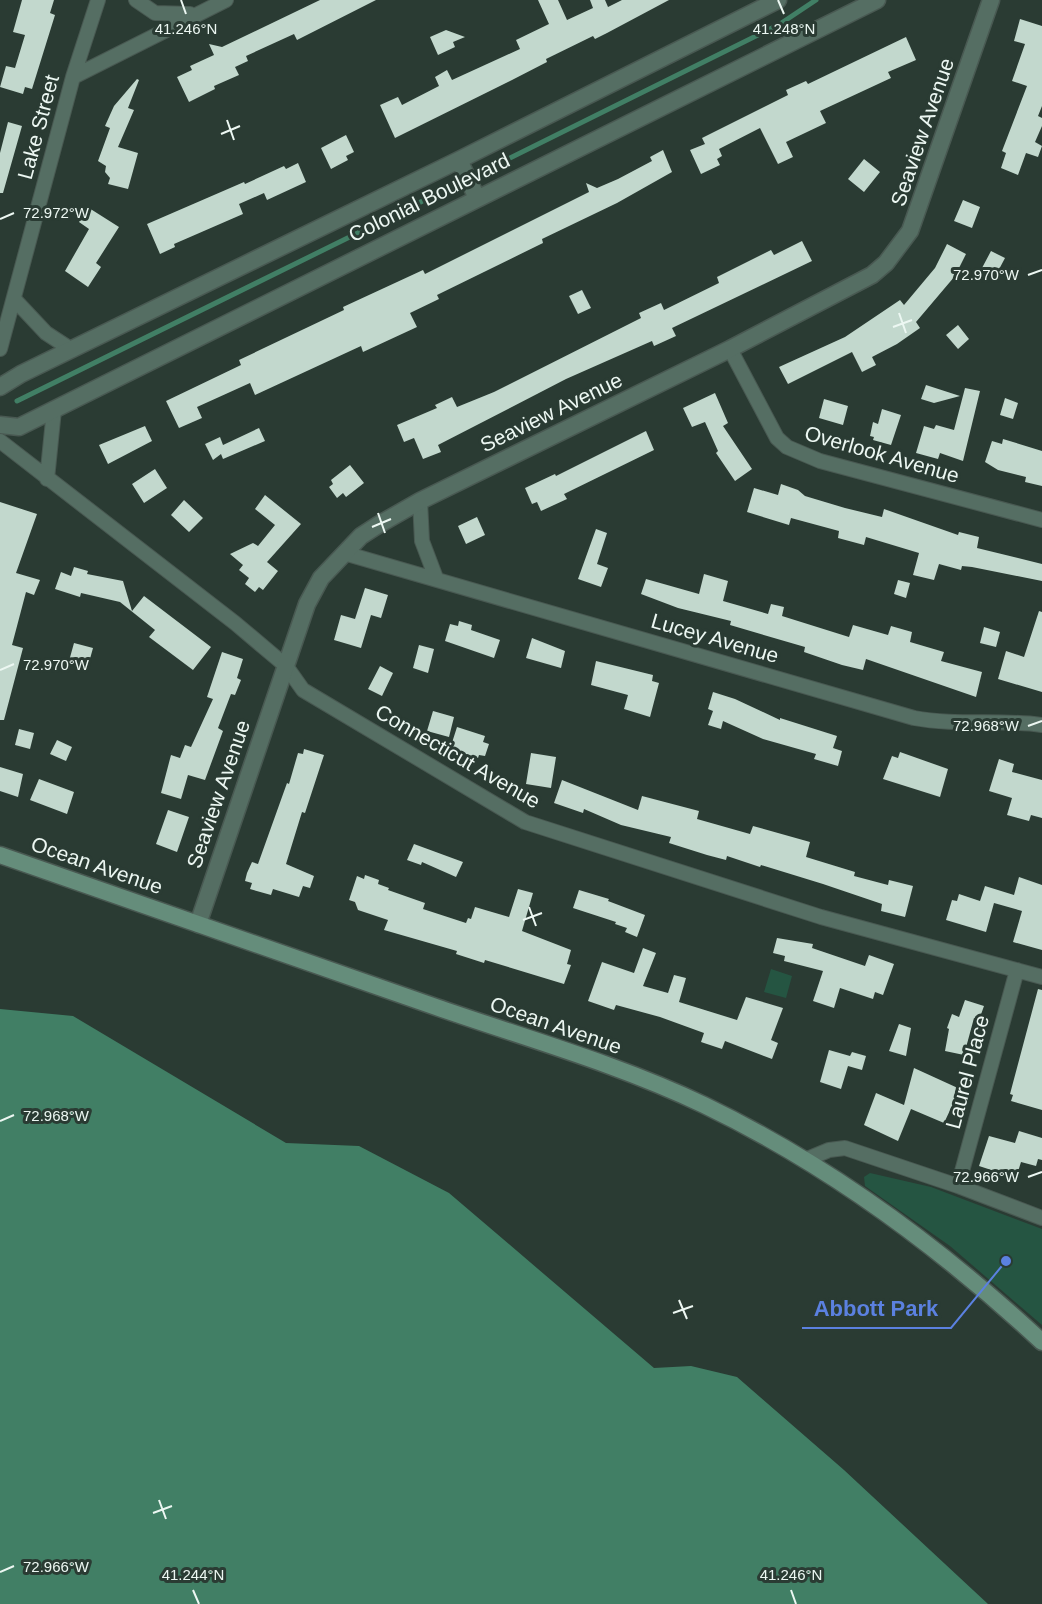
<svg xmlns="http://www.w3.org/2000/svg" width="1042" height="1604" font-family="Arial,sans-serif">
<rect width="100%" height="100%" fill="#2a3b33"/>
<path fill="#255542" d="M771,969L792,976L786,998L764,992Z
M870,1173L931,1187L1042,1229V1325L950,1246L865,1186L864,1177Z"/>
<path fill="#417f65" d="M0,1009L73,1016L286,1143L359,1146L449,1193L654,1368L691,1366L737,1377L844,1470L988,1604H0Z"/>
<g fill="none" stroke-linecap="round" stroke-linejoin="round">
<path stroke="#417f65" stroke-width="5" d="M490,168L780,24L816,0
M17,401L449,188"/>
</g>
<path fill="#c2d8cd" d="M22,0H54L50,13L55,15L32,89L25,87L23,94L0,87L6,66L15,68L25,35L13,32Z
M320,0H376L297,40L294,34L246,56L248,61L235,67L239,75L214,86L215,89L189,102L177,77L192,70L190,66L214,55L209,44L222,47Z
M538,0H558L567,20L593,8L590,0H605L608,7L622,0H669L607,33L595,39L593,36L546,59L547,62L512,80L395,138L380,105L398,97L402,105L439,86L435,77L447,70L452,80L520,49L516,40L549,24Z
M1020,19L1042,26V106L1038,116L1042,118V126L1035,142L1042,146L1038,157L1026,153L1018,175L1001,168L1006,153L1002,151L1027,86L1012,81L1025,44L1014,41Z
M446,30L465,37L453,42L455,47L438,55L430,37Z
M906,37L916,60L888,72L891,78L820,111L826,123L786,142L793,157L778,164L760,128L719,149L722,156L717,159L720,165L701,174L690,150L705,144L702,138L788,95L786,90L806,81L808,84Z
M137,79L139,80L128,108L134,110L118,147L138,153L128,189L108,184L110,178L105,172L106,166L98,161L110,128L105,126L114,106Z
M8,122L22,126L3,193H0V153Z
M346,135L354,152L346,156L348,160L331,169L321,148Z
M663,150L672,172L617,203L542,239L543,243L437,295L439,299L410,313L417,327L363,352L361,346L255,395L250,383L197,407L202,418L179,428L166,401L241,365L239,360L344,310L343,307L423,270L425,274L589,192L586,183L597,188L618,179L652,161L650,157Z
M864,159L880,172L864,192L848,179Z
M298,163L306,182L267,200L264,193L239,204L243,214L174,244L175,247L160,254L147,224L244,182L245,184L284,166L286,169Z
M963,200L980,207L972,228L954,221Z
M89,208L119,227L96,263L101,267L88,287L65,271L89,229L79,222Z
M802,241L812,261L672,328L676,336L654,346L652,341L566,379L438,445L441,452L423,459L414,438L404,442L397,425L437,408L435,405L452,397L457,407L494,392L641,318L639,313L661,303L664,310L719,283L717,277L771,250L774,255Z
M947,244L966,254L955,276L916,322L920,328L897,344L872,357L876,365L862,372L852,352L788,384L779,367L845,337L900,300L904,305L935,268Z
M991,251L1005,258L996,275L982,268Z
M582,290L591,308L578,314L569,296Z
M958,325L969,339L958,349L946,335Z
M926,385L960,396L934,403L921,399Z
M965,388L980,391L963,461L940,453L938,459L916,453L924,426L934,429L936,425L954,430Z
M715,393L728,423L723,426L752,469L735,481L716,453L718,451L705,422L692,427L683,408Z
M1005,398L1018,403L1013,419L1000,415Z
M824,399L848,406L843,425L819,418Z
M882,409L901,415L891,445L873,440L874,437L870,436L873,422L878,424Z
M145,426L152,441L108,464L99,445Z
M259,428L265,441L223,459L221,454L213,460L205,444L220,437L223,445Z
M646,431L654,450L564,494L567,499L541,511L537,502L532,504L525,488L555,474L556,476Z
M1003,439L1042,451V486L1025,482L1026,477L998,470L985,462L992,441L1002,444Z
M350,465L364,483L346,497L343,493L337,498L329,487L333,484L331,480Z
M155,469L167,488L144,503L132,484Z
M781,484L798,490L805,496L845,508L882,517L884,509L958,535L959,532L979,537L977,548L1042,564V581L972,567L962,566L961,570L939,564L934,580L913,575L919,553L866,537L864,545L838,538L839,531L791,518L789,525L747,512L754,488L778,495Z
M265,495L301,524L267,562L278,571L263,590L259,587L255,592L245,584L249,578L239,570L243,565L230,554L253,543L258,546L275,525L255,509Z
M184,500L203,518L189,532L171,515Z
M0,502L37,514L16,573L40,580L34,595L26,592L12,645L23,648L4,720H0Z
M477,517L485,535L466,544L458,526Z
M596,529L607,533L597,564L608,568L601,587L578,579Z
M74,567L88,571L87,574L123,581L132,611L144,596L211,647L193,670L149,637L155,630L120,602L81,593L80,597L55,589L61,572L71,576Z
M704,574L728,581L723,601L768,614L771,604L784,607L782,616L849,637L853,625L888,635L891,626L912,632L910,642L944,652L941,661L982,672L976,697L866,659L863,670L842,665L804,652L805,647L730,625L731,621L678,608L641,594L646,579L699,594Z
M898,580L910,583L906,598L894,594Z
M365,588L388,595L381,618L371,615L361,648L334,640L341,615L355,619Z
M1039,611L1042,612V692L998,679L1006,651L1024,657Z
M459,621L472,625L471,630L500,640L494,658L445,641L450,624L458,626Z
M984,627L1000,632L996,647L980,643Z
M532,638L565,651L561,668L526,658Z
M74,643L93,648L88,666L69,661Z
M419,645L434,649L428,673L413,668Z
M222,652L243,659L237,678L241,680L235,695L231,694L218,728L223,731L205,780L188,775L181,799L161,793L171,755L180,758L185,745L191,747L213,699L207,697Z
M596,661L653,675L652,681L659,683L650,717L624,709L628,695L591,685Z
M380,666L393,673L382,696L368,689Z
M713,692L735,699L780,720V718L837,736L833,748L842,751L838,766L814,759L816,754L763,739L723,721L721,729L708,725L713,711L708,709Z
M433,711L454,717L449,737L427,731Z
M457,727L485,736L483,742L489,744L485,756L479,755L478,758L450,749Z
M19,729L34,733L30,749L15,745Z
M57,740L72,747L66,761L50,754Z
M304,749L324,755L305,813L302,812L286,864L314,876L310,888L303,886L299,897L273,889L271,895L250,889L252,883L245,881L247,873L252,862L258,864L287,783L289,784L298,753L303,754Z
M900,752L948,769L940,797L883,779L892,756L898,758Z
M531,753L556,757L551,788L526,784Z
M999,759L1014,764L1012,772L1042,780V818L1031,815L1029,821L1007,815L1012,798L989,791Z
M0,767L23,774L18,797L0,791Z
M39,779L74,792L67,814L30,800Z
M562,780L638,810L642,796L699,811L697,819L750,834L753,826L810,842L806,857L855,872L854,876L888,885L889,880L913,886L905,917L881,911L882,904L823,884L761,865L760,867L727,856L726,860L707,855L669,843L671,837L621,825L584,809L583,813L554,803Z
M168,810L189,817L177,852L156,844Z
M414,844L463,862L456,877L422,862L421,865L407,860Z
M365,875L379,880L378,884L389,888L388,890L425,903L423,909L466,923L468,918L471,919L475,907L509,917L518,889L533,893L522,931L571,950L567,964L571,965L564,984L485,960L484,963L456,954L457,951L384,930L388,920L358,910L355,902L349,900L357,876L364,879Z
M1019,877L1042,885V950L1013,942L1022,911L994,903L986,932L946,920L952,900L957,901L959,894L980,901L985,886L1014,895Z
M579,890L609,899L608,901L645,915L637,937L625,932L627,928L615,924L616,922L573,908Z
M777,938L813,944L812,948L865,966L869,955L894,964L883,995L875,992L873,999L840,988L834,1008L813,1001L823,971L784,961L785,956L773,953Z
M643,948L656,953L643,986L668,993L674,975L686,978L679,1002L737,1020L746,997L783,1008L771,1040L778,1043L772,1059L725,1041L722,1049L701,1042L704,1033L660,1017L616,1005L614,1010L588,1001L602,962L634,973Z
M1038,989L1042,990V1110L1011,1101L1013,1095L1010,1094Z
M965,1000L984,1006L979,1020L974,1018L964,1055L945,1051L949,1029L947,1028L952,1014L959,1017Z
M899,1024L911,1028L906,1056L889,1051Z
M829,1050L850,1056L852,1052L866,1056L862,1070L848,1066L841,1089L820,1082Z
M914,1068L960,1089L944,1123L911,1109L898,1141L864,1125L876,1093L904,1105Z
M1019,1131L1042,1138V1160L1038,1159L1036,1166L1021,1162L1016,1178L979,1166L989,1136L1015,1143Z"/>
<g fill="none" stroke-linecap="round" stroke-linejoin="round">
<g stroke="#495952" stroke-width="16">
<path id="minor" d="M136,0L155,13L190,14
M73,77L226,0
M15,300L46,333L72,350
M0,349L73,77L98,0
M730,349L777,438L787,447L820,461L1042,520
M0,441L235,623L286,666L303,690L525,822L821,917L1042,977
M47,479L54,410
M420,501L422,541L436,578
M344,553L914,718C957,726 999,719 1042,725
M805,1160L829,1150L845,1148L958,1186L1042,1218
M958,1186L1017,970"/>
</g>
<g stroke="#495952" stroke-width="19">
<path id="tertiary" d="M459,160L477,198
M0,387L21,374L459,160L778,0
M0,425L19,427L877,0
M198,924L307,604L321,578L361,536L378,525L420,501L730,349L872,275L886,263L910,231L991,0"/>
</g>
<g stroke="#495952" stroke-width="19">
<path id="secondary" d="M0,855C145,905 290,956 436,1007C525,1038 618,1064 704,1105C829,1165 941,1248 1042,1342"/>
</g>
<use href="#minor" stroke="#556e63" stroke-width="14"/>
<use href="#tertiary" stroke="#556e63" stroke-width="16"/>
<use href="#secondary" stroke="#658d7b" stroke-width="16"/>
</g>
<path fill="none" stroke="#ecf7f2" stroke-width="2" d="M181,0L186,14M778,0L784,14M227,120L234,140M221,134L240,126M0,219L14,213M1028,275L1042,270M899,313L906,333M893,327L912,320M378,513L385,533M372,527L391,519M0,670L14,664M1028,726L1042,721M529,907L536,926M523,920L542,913M0,1121L14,1115M1028,1177L1042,1172M679,1300L687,1319M673,1313L693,1306M159,1500L166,1519M153,1513L172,1506M0,1572L14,1566M193,1590L199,1604M791,1590L796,1604"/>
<g text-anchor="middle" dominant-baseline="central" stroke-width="6" stroke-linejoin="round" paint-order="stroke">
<g font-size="21" fill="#ecf7f2" stroke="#2a3b33">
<text transform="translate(38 127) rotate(-75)">Lake Street</text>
<text transform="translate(922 132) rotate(-71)">Seaview Avenue</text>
<text transform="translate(429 197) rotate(-26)">Colonial Boulevard</text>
<text transform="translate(551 412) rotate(-26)">Seaview Avenue</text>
<text transform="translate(882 454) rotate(16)">Overlook Avenue</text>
<text transform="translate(715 638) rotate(16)">Lucey Avenue</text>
<text transform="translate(458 756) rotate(30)">Connecticut Avenue</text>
<text transform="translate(218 794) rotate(-71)">Seaview Avenue</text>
<text transform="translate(97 865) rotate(19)">Ocean Avenue</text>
<text transform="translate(556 1025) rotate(19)">Ocean Avenue</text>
<text transform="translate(967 1072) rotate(-75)">Laurel Place</text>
</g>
</g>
<g font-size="15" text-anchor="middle" fill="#ecf7f2" stroke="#2a3b33" stroke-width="6" stroke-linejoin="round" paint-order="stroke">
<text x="186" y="34">41.246°N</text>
<text x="784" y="34">41.248°N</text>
<text x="56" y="218">72.972°W</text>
<text x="986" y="280">72.970°W</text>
<text x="56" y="670">72.970°W</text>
<text x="986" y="731">72.968°W</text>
<text x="56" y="1121">72.968°W</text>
<text x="986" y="1182">72.966°W</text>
<text x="56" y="1572">72.966°W</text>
<text x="193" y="1580">41.244°N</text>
<text x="791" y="1580">41.246°N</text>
</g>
<path fill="none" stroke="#5b81e0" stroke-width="2" d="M1006 1261L951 1328H802"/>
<circle fill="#5b81e0" stroke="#2a3b33" stroke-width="2" cx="1006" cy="1261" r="6"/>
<g font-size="22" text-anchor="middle" font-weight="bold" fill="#5b81e0" stroke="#2a3b33" stroke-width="6" stroke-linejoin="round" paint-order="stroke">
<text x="876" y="1316">Abbott Park</text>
</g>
</svg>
